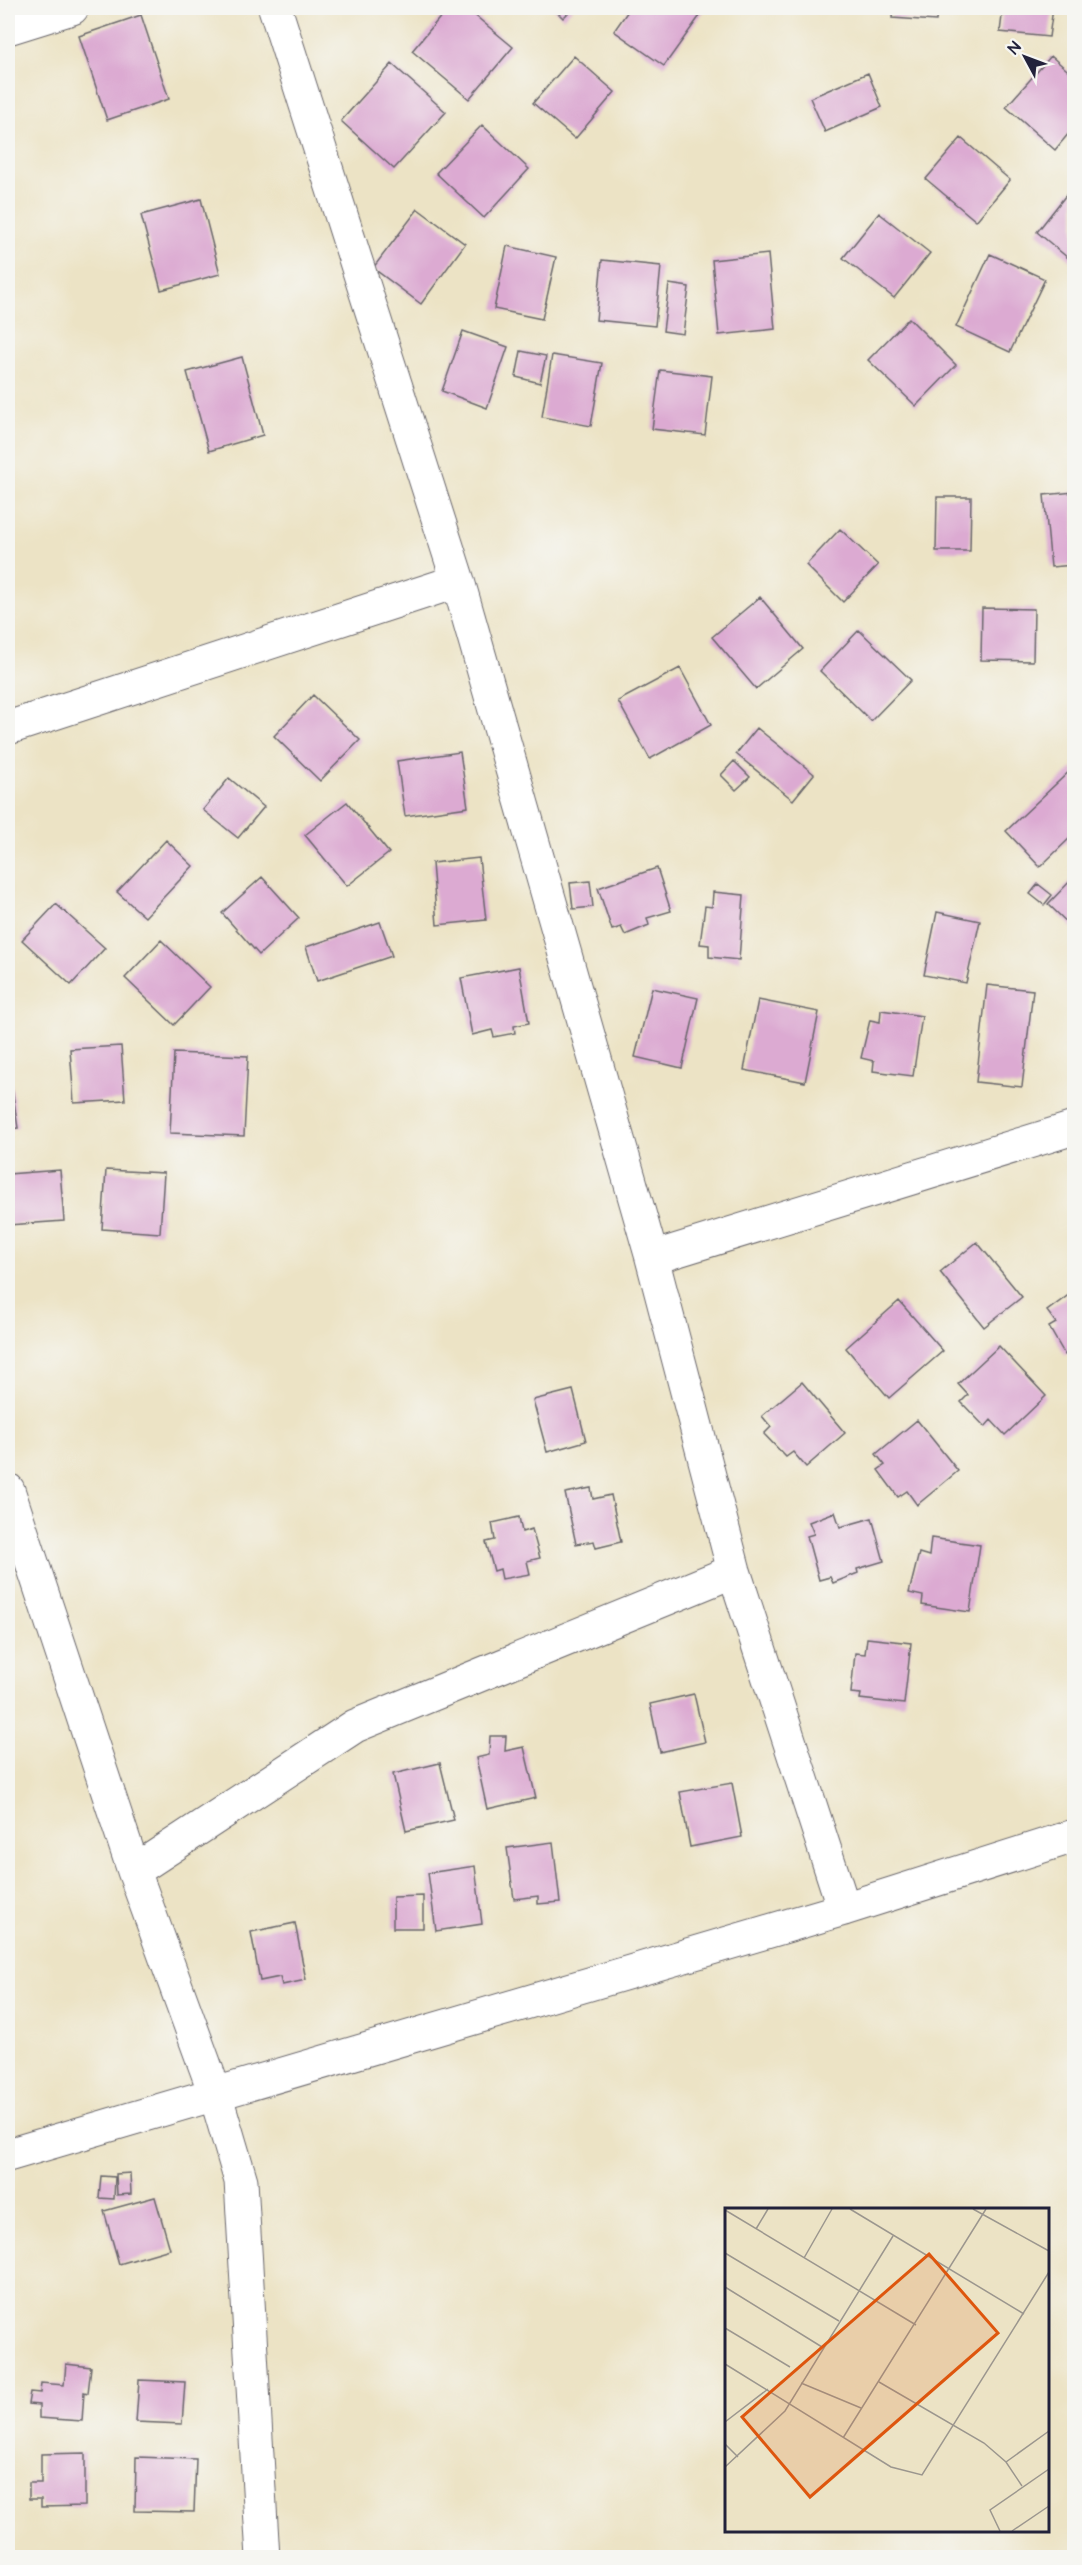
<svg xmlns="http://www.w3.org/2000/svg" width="1082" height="2565" font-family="'Architects Daughter',sans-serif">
<rect width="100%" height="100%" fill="#f6f6f2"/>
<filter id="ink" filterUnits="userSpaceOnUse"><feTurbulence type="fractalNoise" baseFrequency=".0167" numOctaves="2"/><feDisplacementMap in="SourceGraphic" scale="12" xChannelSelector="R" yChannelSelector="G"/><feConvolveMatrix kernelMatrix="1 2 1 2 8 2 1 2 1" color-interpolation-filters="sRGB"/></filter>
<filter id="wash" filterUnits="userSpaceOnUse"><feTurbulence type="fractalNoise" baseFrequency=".008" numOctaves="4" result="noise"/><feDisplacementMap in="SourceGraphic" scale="24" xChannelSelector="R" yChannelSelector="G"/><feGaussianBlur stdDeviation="1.35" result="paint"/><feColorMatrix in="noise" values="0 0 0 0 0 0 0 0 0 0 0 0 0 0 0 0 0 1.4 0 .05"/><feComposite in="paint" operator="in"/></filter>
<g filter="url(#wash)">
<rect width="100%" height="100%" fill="#ece3c5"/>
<g id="blocks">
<path fill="#dcaad2" d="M448,8H466L513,47L469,99L412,51Z
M553,8H573L563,18Z
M630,8H700L704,10L664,66L614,31Z
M893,8H937L936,21L892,18Z
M1003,8H1053L1049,37L1000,32Z
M141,15L169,99L107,120L79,36Z
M574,56L615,92L575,139L533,103Z
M1051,56L1074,76V127L1055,150L1006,107Z
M392,64L446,112L394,169L341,121Z
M868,73L882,107L825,132L810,98Z
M482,125L529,169L484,218L436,173Z
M961,138L1010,180L976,221L926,179Z
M1070,190L1074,194V263L1037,232Z
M201,199L220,274L161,290L141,215Z
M418,209L465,244L421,304L373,268Z
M879,213L930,253L894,298L843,258Z
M507,246L556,257L542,319L494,309Z
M768,254L775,329L719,335L712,260Z
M990,254L1045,279L1010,352L956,327Z
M602,260L661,266L655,326L596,320Z
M669,284L689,287L683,334L663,331Z
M909,318L956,365L916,406L868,360Z
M463,331L508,347L487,408L442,391Z
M521,351L546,356L540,383L516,377Z
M552,355L602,363L591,426L542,417Z
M242,357L263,435L209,451L187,372Z
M660,370L712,376L705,435L652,429Z
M1074,492V565L1051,567L1044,495Z
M937,497H971L970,551H936Z
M840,529L878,565L843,602L806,565Z
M760,597L803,649L756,689L712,637Z
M982,608L1034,609L1033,661L981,660Z
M859,630L911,680L871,721L820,671Z
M680,668L711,725L650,759L618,701Z
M313,695L360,740L320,781L274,736Z
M757,728L814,774L793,800L736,754Z
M460,752L468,807L405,816L397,761Z
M734,761L750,777L736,790L721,775Z
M1074,767V834L1040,867L1006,831Z
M229,778L264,807L238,838L203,810Z
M347,802L389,853L347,886L305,835Z
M166,840L193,866L145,917L117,892Z
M479,858L486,920L437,925L432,863Z
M657,868L671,911L647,918L649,925L625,935L621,927L612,930L598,888Z
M262,877L299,918L259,955L222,913Z
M1074,877V929L1048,904Z
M590,881L593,907L573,909L570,883Z
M1038,884L1052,895L1044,905L1030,894Z
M713,892L744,895L739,960L709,957V945L700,944L705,906L712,907Z
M56,904L105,948L71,985L22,940Z
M937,912L980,921L966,983L924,975Z
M380,922L392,956L317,981L306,947Z
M161,940L210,987L174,1025L125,978Z
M519,967L529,1023L514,1026L515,1033L494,1037L492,1030L472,1035L461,978Z
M987,985L1033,990L1022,1087L976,1082Z
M652,988L698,998L682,1068L635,1057Z
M758,1000L819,1012L805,1082L744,1070Z
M881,1010L922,1016L913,1076L873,1071L874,1061L861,1058L870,1020L880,1022Z
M121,1046L125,1100L74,1103L70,1049Z
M174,1053L248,1056L244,1136L170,1133Z
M8,1075H10L18,1128L8,1129Z
M60,1170L64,1221L8,1225V1174Z
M106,1170L164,1173L160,1233L102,1229Z
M977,1242L1022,1297L984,1327L940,1272Z
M1074,1291V1349L1065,1355L1049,1327L1056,1323L1047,1311Z
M899,1301L943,1351L889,1398L846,1348Z
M999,1346L1046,1396L1005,1435L991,1420L985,1427L961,1402L968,1395L958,1384Z
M802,1382L845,1433L806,1467L793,1452L786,1457L764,1434L771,1427L762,1416Z
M573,1390L586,1441L547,1452L533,1400Z
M917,1420L958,1471L917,1505L907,1491L898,1497L878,1470L885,1465L876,1454Z
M591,1488L593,1499L611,1495L621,1542L596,1548L594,1541L576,1544L565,1493Z
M835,1512L840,1527L872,1518L884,1561L857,1569L858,1573L833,1583L830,1577L819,1580L807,1536L814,1534L809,1522Z
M519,1517L522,1532L532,1529L540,1558L527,1561L530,1574L502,1579L500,1569L494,1571L486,1542L495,1540L492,1523Z
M931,1538L980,1545L970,1612L922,1605L923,1596L909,1593L919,1553L929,1556Z
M867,1638L911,1643L904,1704L860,1699L861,1694L851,1693L855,1653L865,1654Z
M694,1694L705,1742L660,1752L650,1704Z
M490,1736H506L505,1751L524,1747L536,1798L487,1809L476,1758L489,1755Z
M440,1763L454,1820L406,1831L393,1774Z
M732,1783L742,1837L690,1847L680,1792Z
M553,1842L560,1902L538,1904V1896L514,1899L507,1848Z
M475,1866L482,1924L436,1931L428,1873Z
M423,1896V1928H393V1897Z
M295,1923L306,1980L282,1985L280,1977L260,1981L251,1932Z
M130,2173L131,2194L117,2195L116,2174Z
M101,2176L115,2177L114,2199L99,2198Z
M155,2197L170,2249L119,2264L104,2211Z
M66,2364L91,2367L88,2393L84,2392L82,2421L39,2418V2405L28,2404L30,2392L40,2393L41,2383L64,2385Z
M139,2380L185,2382L182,2424L136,2422Z
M85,2453V2506L41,2507V2499H29V2483H41V2454Z
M136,2457L196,2459L194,2512L135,2511Z"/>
</g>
</g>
<g filter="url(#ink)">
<use href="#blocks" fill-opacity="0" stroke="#69666b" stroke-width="1.5"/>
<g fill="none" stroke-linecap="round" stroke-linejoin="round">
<g stroke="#69666b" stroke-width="35">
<path id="minor" d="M275,8L458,581L652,1258L734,1571L844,1909
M8,28L72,8
M8,728L458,581
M652,1258L1074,1128
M8,1490L134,1871L215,2093L241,2181L263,2558
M134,1871L355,1726L734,1571
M8,2155L844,1909L1074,1836"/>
</g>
<use href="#minor" stroke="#fff" stroke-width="33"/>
</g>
</g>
<g transform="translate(725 2208)">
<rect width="324" height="324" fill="#ece3c5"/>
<path fill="none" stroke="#9b968e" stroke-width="1.5" d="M125,1L299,106M248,1L324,43M0,2L191,117M31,21L43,1M0,45L114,113M79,50L107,1M0,79L97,139M0,120L65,159M0,156L166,259L197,267L324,64M154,174L259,235L281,254L297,278M76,175L136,200M0,214L43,181M118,230L261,1M0,236L13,249M281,254L324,223M0,259L60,203L168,28M275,323L265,302L324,261M287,323L324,298"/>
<path fill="#de560e" fill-opacity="0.15" stroke="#de560e" stroke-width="3" d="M204,46L273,125L85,289L17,209Z"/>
<rect width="324" height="324" fill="none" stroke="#22223b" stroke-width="3"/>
</g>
<rect width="1082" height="2565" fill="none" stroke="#f6f6f2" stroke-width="30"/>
<g transform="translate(1025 57) rotate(311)" stroke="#f6f6f2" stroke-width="4.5" paint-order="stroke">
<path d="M0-4.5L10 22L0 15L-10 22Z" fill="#22223b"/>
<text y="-9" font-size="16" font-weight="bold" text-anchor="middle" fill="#22223b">N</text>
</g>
</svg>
